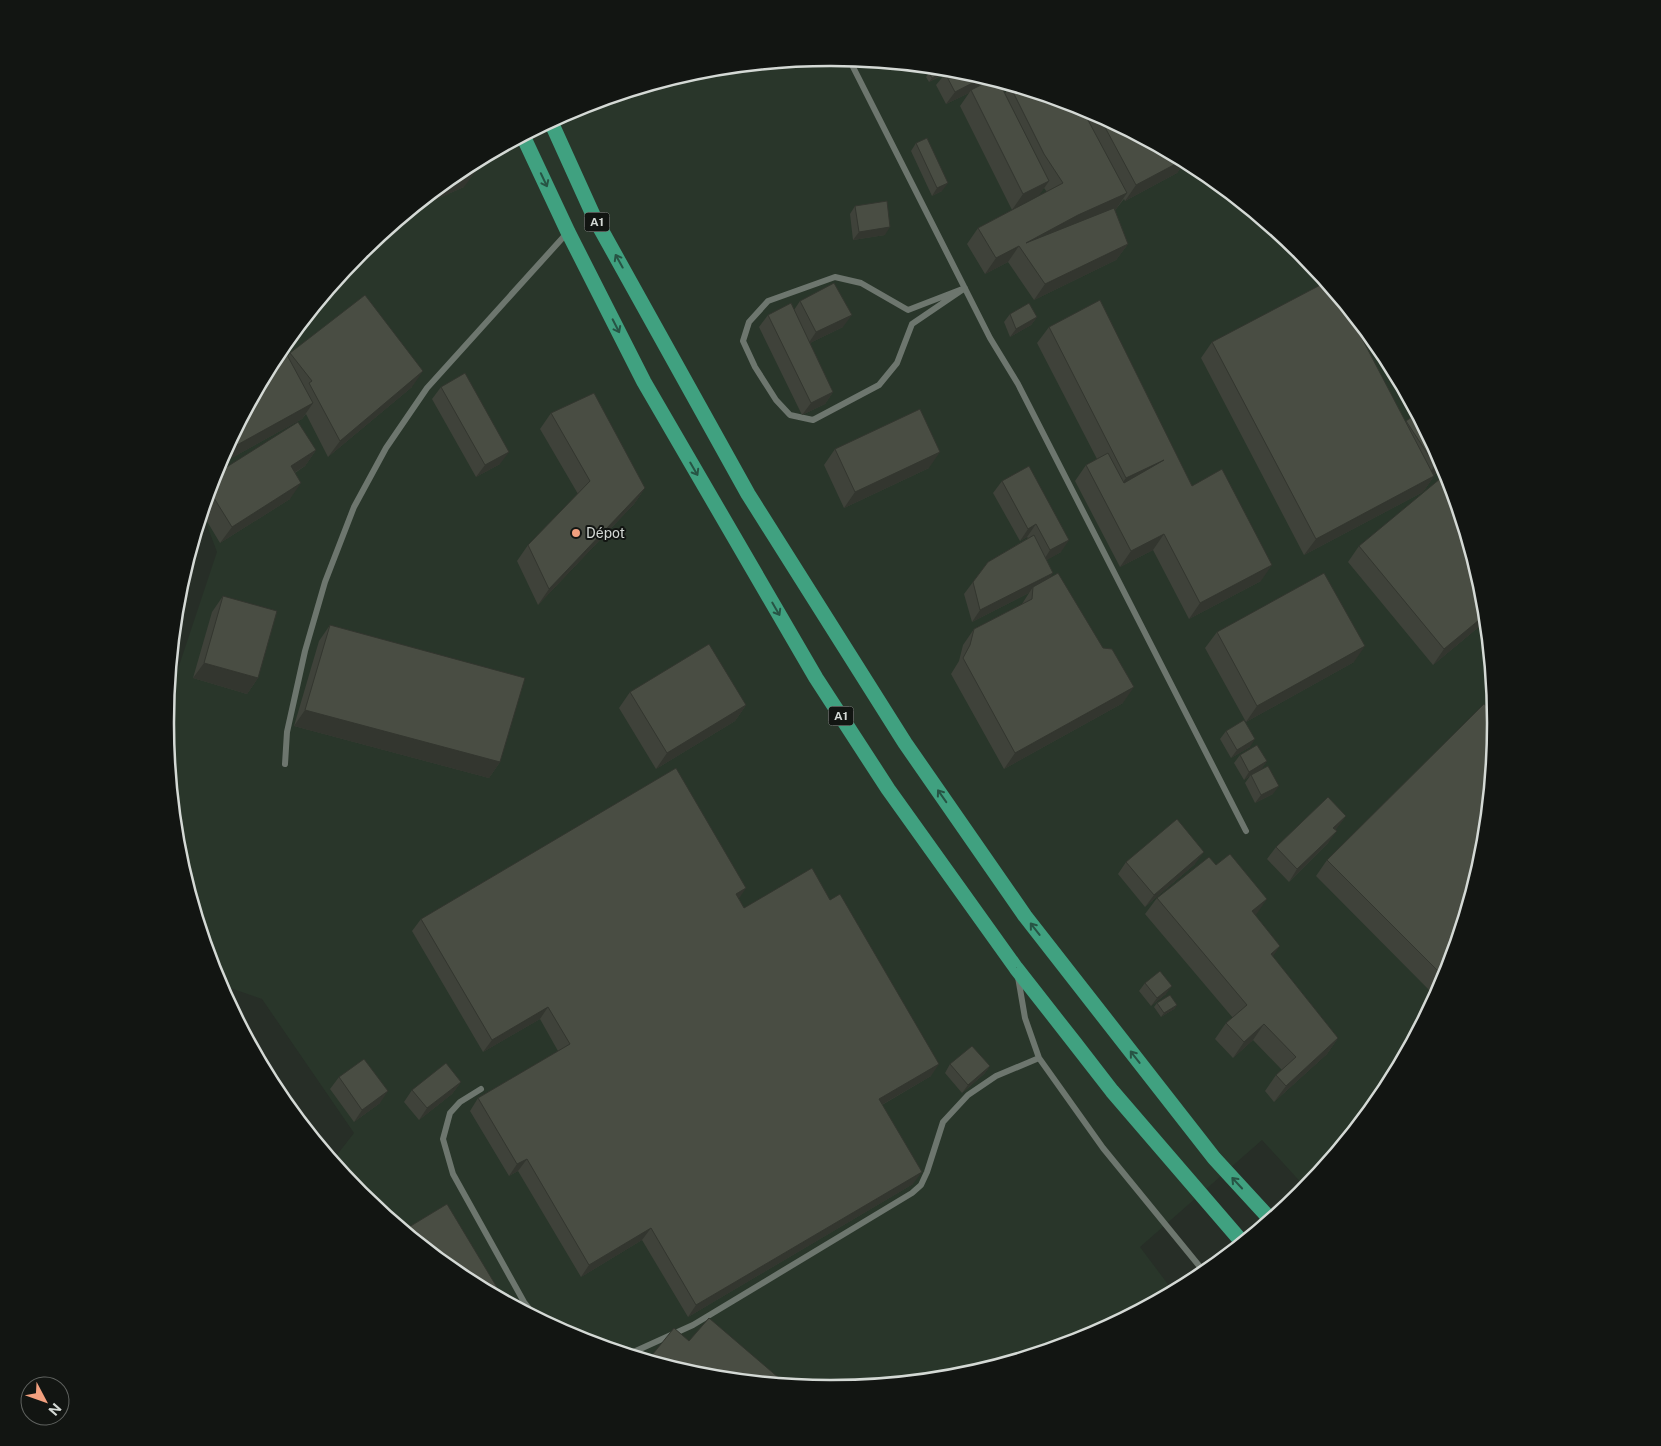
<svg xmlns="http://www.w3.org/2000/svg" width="1661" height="1446" font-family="'Public Sans',sans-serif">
<rect width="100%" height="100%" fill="#272e27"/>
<path fill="#29362a" d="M831,58L961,70L1085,108L1200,170L1301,253L1384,354L1445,469L1483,593L1496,723L1445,978L1384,1093L1306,1188L1262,1140L1140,1247L1173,1291L1085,1338L960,1376L830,1388L700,1376L576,1338L461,1276L360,1193L333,1160L354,1133L262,999L219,984L216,977L178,853L165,723L167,702L217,552L202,512L216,468L277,353L360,252L461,170L576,108L701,70Z"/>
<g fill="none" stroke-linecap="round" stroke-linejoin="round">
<path stroke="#6d766e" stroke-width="6" d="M849,59L990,338L1018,384L1246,831
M835,277L861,283L908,310L965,288L912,324L897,363L879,385L813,420L790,415L776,400L755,367L743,341L749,322L768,301Z
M285,764L287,732L305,651L325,582L354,507L386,448L427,388L567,233
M1018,977L1025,1018L1039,1058L1103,1148L1205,1273
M481,1089L460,1102L450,1113L443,1139L453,1174L524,1302L534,1315
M629,1354L693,1325L912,1193L921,1185L927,1172L943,1122L968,1095L996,1076L1039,1058"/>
<path stroke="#40a180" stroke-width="15" d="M551,122L594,217L748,494L905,743L1025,916L1214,1158L1270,1219
M523,136L568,232L644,382L816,678L888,789L1016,968L1074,1042L1112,1091L1242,1242"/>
</g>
<path fill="#3f423a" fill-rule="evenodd" d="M952,70L1005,93L1011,86L1085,108L1185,162L1177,173L1125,201L1124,199L1116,209L1115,210L1128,244L1116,260L1034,300L1008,262L985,274L967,244L978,228L1012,210L960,106L969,93L946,104L936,85L945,74L929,82L926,77L929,73ZM1044,188L1047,192L1038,196Z
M916,143L942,191L932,196L911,151Z
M461,170L464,187L432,201V200L429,203L398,221Z
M855,206L885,235L853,240L850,214Z
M800,301L843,327L810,343L833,392L825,404L802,415L759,327L768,315L794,310Z
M1010,314L1037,317L1031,325L1010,337L1004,322Z
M1049,327L1192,486L1261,581L1189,619L1153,550L1120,567L1075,481L1086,465L1097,459L1037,343Z
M1212,342L1406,422V421L1445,468L1434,475V476L1423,492L1304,555L1201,358Z
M277,353L281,356H288L290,353L412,387L328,457L306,414L302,419L226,461L223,455Z
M441,387L500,464L476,477L432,399Z
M551,413L645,488L634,504L538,605L517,561L528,545L578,494L540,429Z
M835,449L929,468L844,508L824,465Z
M316,450L305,466L295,473L290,499L220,543L202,513L214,475Z
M1002,481L1061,552L1046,560L1050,578L1123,703L1004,769L951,674L959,661L963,645L974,629L1022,604L1029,593L972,622L964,594L988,562L1028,538L1027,537L1020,541L993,493Z
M1359,546L1486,621L1433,665L1348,562Z
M223,596L258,678L247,694L193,678L212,612Z
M330,625L500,762L489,778L294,726L319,641Z
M1217,632L1354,662L1246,722L1205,648Z
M630,692L746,705L735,721L656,769L619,708Z
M1226,731L1250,747L1231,758L1220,739Z
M1240,755L1267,761L1261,769L1273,794L1255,803L1245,783L1250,776L1244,780L1234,763Z
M1346,816L1335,830L1328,843L1289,882L1267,859L1276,847Z
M1327,860L1445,978L1435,996L1316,876Z
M1126,862L1195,864L1145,907L1118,874Z
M1157,898L1256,915L1273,957L1338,1038L1327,1054L1274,1102L1265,1091L1276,1075L1282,1070L1253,1040L1233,1058L1215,1039L1226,1023L1233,1018L1145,914Z
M739,899L744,908L931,1076L882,1105L913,1184L688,1317L642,1240L581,1277L518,1171L509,1176L470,1111L478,1098L558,1051L540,1019L483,1052L412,931L421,919Z
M1145,983L1166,994L1151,1006L1139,991Z
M1157,1003L1177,1005L1174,1009L1161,1017L1154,1007Z
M950,1064L990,1066L984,1074L962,1093L945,1073Z
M339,1077L380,1103L354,1122L330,1089Z
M461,1082L452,1094L419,1120L404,1102L412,1090Z"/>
<path fill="#33362f" d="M948,69H952L929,82L932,78Z
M984,77L993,80L971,90L969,93L946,104L955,92Z
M1183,160L1185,162L1177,173L1125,201L1136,185Z
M476,171L464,187L432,201L443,185Z
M1049,181L1038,197L1012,210L1023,194Z
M948,183L942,191L932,196L937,188Z
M440,187L429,203L398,221L437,189Z
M1127,193L1116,209L1067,231L1026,243L1078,215Z
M890,227L885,235L853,240L859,232Z
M1128,244L1116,260L1034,300L1045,284Z
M1019,246L1008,262L985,274L996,258Z
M852,315L843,327L808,344L816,332Z
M1037,317L1031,325L1010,337L1016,329Z
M423,371L412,387L328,457L340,441Z
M833,392L825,404L802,415L811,403Z
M313,403L302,419L226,461L237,445Z
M316,450L305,466L279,482L291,466Z
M509,452L500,464L476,477L485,465Z
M940,452L929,468L844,508L855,492Z
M1164,460L1114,494L1126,478Z
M1442,461L1445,468L1424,481L1435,465Z
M1434,476L1423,492L1304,555L1316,539Z
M301,483L290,499L220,543L232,527Z
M645,488L634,504L538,605L549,589Z
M1036,524L1027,537L1020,541L1028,529Z
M1164,534L1153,550L1120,567L1131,551Z
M1069,540L1061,552L1042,563L1050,550Z
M1272,565L1261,581L1189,619L1200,603Z
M1053,573L1045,585L1033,587L1029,593L972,622L980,610Z
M1485,615L1486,621L1433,665L1444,649Z
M1365,646L1354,662L1246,722L1257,706Z
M204,663L258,678L247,694L193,678Z
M1134,687L1123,703L1004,769L1015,753Z
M746,705L735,721L656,769L667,753Z
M305,710L500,762L489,778L294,726Z
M1255,739L1250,747L1231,758L1237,750Z
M1267,761L1261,770L1251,775L1250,776L1244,780L1249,772Z
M1279,786L1273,794L1255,803L1261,795Z
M1346,816L1337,828L1325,840L1333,828Z
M1337,831L1328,843L1289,882L1297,869Z
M1204,852L1195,864L1145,907L1154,895Z
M746,888L738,900L736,894Z
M1267,899L1256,915L1241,927L1252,911Z
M1280,946L1269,962L1271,954Z
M1172,986L1166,994L1151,1006L1157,998Z
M1177,1005L1174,1009L1161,1017L1164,1013Z
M548,1007L540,1019L483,1052L492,1040Z
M1264,1024L1253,1040L1233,1058L1244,1042Z
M1338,1038L1327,1054L1274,1102L1286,1086Z
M939,1064L931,1076L871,1111L879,1099Z
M990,1066L984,1074L962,1093L968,1085Z
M461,1082L452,1094L419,1120L427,1108Z
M388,1091L380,1103L354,1122L362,1110Z
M527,1159L518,1171L509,1176L517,1164Z
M922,1172L913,1184L688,1317L696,1305Z
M651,1228L642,1240L581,1277L589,1265Z"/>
<path fill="#494d43" stroke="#33362f" d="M937,68L948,69L932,78L929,73Z
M952,70H961L984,77L955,92L945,73Z
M991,80L999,82L1049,181L1023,194L971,90Z
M1010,86H1011L1081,107L1127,193L1078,215L1026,243L1114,208L1128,244L1045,284L1019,246L996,258L978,228L1063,183L1044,154Z
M1099,116L1183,160L1136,185Z
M927,138L948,183L937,188L916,143Z
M472,163L476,171L443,185V184L461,170Z
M887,201L890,227L859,232L855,206Z
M1326,282L1345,306L1434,476L1316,539L1212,342Z
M834,283L852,315L816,332L800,301Z
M365,295L423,371L340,441L309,383L312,381L290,353Z
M1100,300L1192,486L1222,469L1272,565L1200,603L1164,534L1131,551L1086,465L1108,453L1124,483L1164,460L1126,478L1049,327Z
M791,303L833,392L811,403L768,315Z
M1029,303L1037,317L1016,329L1010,314Z
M279,351L281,356L286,353L313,403L237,445L232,437Z
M465,373L509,452L485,465L441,387Z
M594,393L645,488L549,589L528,545L590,481L551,413Z
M920,409L940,452L855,492L835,449Z
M1416,414L1442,461L1435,465L1406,421Z
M298,422L316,450L291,466L301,483L232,527L209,490L214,475Z
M1029,466L1069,540L1050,550L1036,524L1028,529L1002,481Z
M1447,473L1483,593L1485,615L1444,649L1359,546Z
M1034,535L1053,573L980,610L973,582L988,562Z
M1058,573L1103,648L1112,649L1134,687L1015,753L963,658L970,645L974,629L1032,599L1033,587Z
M1324,573L1365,646L1257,706L1217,632Z
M223,596L277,611L258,678L204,663Z
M330,625L525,678L500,762L305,710Z
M709,644L746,705L667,753L630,692Z
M1484,704L1495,716L1496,723L1483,853L1445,978L1327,860Z
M1244,720L1255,739L1237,750L1226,731Z
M1257,745L1267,761L1249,772L1240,755Z
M1268,766L1279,786L1261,795L1251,775Z
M676,768L746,888L736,894L744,908L812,868L830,900L840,894L939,1064L879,1099L922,1172L696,1305L651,1228L589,1265L527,1159L517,1164L478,1098L570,1044L548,1007L492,1040L421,919Z
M1328,797L1346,816L1333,828L1337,831L1297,869L1276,847Z
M1177,819L1204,852L1154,895L1126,862Z
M1230,854L1267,899L1252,911L1280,946L1271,954L1338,1038L1286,1086L1276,1075L1296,1057L1264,1024L1244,1042L1226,1023L1247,1005L1157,898L1209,857L1216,865Z
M1160,971L1172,986L1157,998L1145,983Z
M226,990L233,1007L232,1008L223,991Z
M1170,995L1177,1005L1164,1013L1157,1003Z
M972,1046L990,1066L968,1085L950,1064Z
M364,1059L388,1091L362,1110L339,1077Z
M446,1063L461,1082L427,1108L412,1090Z
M447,1204L504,1299L461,1276L404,1230Z
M709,1318L786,1384L700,1376L648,1360L674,1328L689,1341Z"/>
<defs><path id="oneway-shaft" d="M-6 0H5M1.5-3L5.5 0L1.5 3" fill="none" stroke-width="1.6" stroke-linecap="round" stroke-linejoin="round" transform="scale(1.25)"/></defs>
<g stroke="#275444">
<use href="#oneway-shaft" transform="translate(544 180) rotate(65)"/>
<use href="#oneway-shaft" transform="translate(619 261) rotate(-119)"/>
<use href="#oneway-shaft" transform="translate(616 326) rotate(63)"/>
<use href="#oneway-shaft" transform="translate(694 469) rotate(60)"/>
<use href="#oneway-shaft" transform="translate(776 609) rotate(60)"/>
<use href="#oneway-shaft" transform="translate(942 796) rotate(-125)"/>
<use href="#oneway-shaft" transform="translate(1035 929) rotate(-128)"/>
<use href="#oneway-shaft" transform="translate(1135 1057) rotate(-128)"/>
<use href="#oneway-shaft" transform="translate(1237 1183) rotate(-133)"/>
</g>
<circle fill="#f2a07f" stroke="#121512" stroke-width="2" cx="576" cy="533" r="5"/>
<g text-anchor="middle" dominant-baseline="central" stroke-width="4" stroke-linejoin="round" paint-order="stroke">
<g fill="#121512" stroke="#9a9e9a" stroke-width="1">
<rect x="584.5" y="212.5" width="25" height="19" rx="4"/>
<rect x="828.5" y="706.5" width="25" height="19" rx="4"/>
</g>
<g font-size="12" font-weight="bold" fill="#d4d9d5">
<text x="597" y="222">A1</text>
<text x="841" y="716">A1</text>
</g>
<g font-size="14" fill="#d4d9d5" stroke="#121512" text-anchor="start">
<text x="586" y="533">Dépot</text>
</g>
</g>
<path d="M0 0H1661V1446H0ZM830 66H831A656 656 0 0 1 1487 722V724A656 656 0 0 1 831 1380H830A656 656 0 0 1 174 724V722A656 656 0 0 1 830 66Z" fill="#121512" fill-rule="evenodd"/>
<path fill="none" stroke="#d4d9d5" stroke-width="2.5" d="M830 66H831A656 656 0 0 1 1487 722V724A656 656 0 0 1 831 1380H830A656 656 0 0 1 174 724V722A656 656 0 0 1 830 66Z"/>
<g transform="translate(45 1401) rotate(131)"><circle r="24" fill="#121512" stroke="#606360"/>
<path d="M0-4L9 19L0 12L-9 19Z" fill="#f2a07f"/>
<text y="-8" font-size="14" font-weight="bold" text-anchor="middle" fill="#d4d9d5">N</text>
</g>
</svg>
